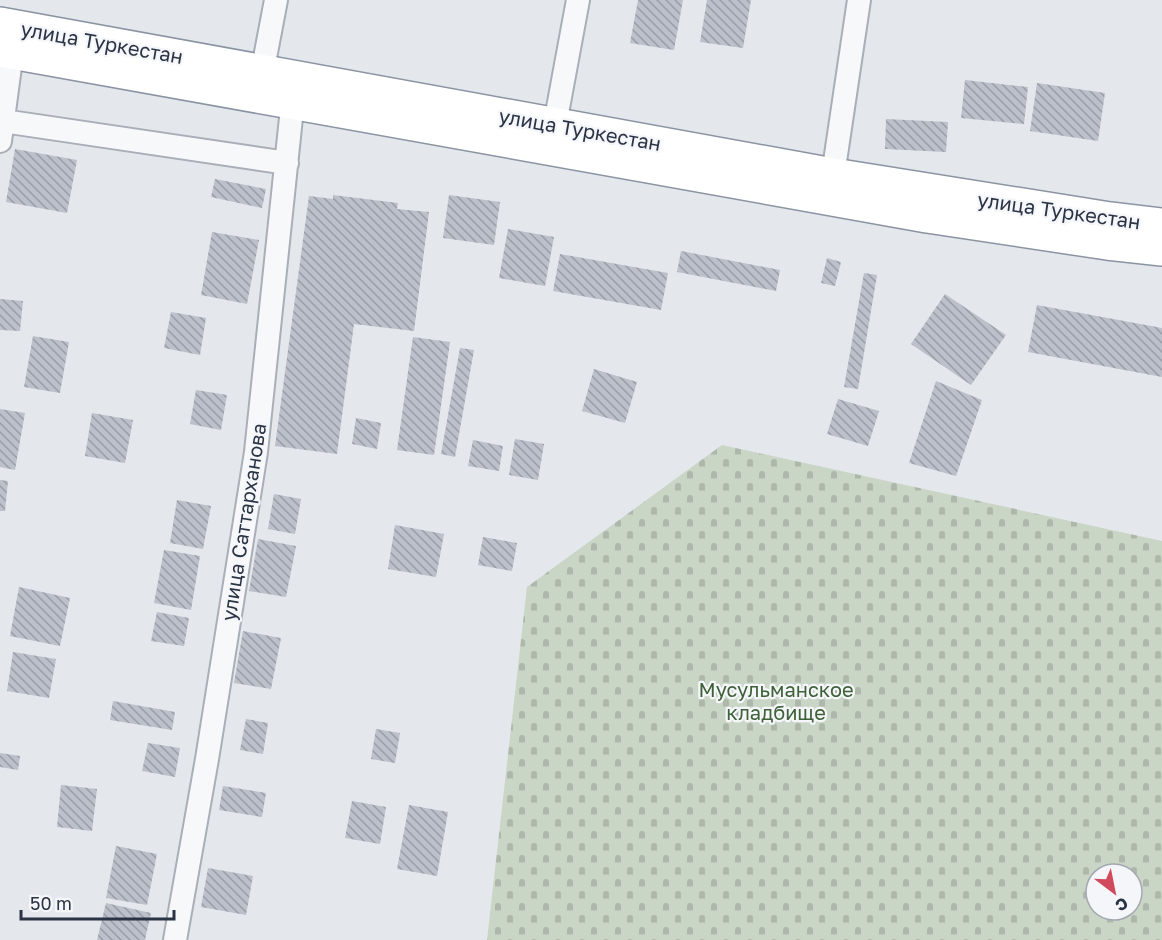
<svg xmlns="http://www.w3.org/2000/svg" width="1162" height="940" font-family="'Golos Text',sans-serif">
<defs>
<pattern id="cemetery-stones" width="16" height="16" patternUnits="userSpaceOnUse" patternTransform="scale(1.5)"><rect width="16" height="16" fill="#c9d6c5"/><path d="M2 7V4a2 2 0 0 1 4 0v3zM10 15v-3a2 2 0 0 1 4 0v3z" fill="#adb8ab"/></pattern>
<pattern id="building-back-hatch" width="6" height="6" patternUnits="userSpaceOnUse" patternTransform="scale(1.5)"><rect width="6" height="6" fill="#bbc0ca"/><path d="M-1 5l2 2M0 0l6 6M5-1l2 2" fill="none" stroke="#989da6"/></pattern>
</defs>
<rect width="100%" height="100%" fill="#e4e7ec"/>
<path fill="url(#cemetery-stones)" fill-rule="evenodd" d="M722,445L1162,541V940H487L527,587ZM1096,874H1132V910H1096Z"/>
<path fill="url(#building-back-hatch)" d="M638,0H683L674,50L630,43Z
M707,0H751L743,48L700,42Z
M965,80L1028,87L1024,124L961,118Z
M1037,83L1105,93L1098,141L1030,131Z
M886,119L948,122L946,152L885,149Z
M15,149L77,160L67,213L6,202Z
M215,179L266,189L262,208L211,197Z
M333,195L398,203L397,209L429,212L414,331L354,324L337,454L275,446L309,196L333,199Z
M449,195L500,202L494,245L443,238Z
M508,229L554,237L545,286L499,278Z
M212,232L259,240L247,304L201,295Z
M681,251L780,270L776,291L677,272Z
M560,254L668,273L661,310L553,291Z
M827,258L841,262L835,286L821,283Z
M864,273L877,275L858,389L844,387Z
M945,294L1006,335L971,385L911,344Z
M0,299L23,301L20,331L0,330Z
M1037,305L1162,328V377L1028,352Z
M171,312L206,318L200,355L164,348Z
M33,336L69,342L60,393L24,387Z
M413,337L450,342L434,455L397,450Z
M460,348L474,350L455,457L441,454Z
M594,369L637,382L625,423L582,411Z
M936,381L982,400L956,476L909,463Z
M196,390L227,395L221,430L190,424Z
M838,399L879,411L868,446L827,434Z
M0,409L25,413L15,470L0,467Z
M92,413L133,420L125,463L85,456Z
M356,418L381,423L377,449L352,444Z
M515,439L544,444L538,480L509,475Z
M473,440L503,446L499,471L468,466Z
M0,480L8,481L5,511H0Z
M274,494L301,499L295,534L268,529Z
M177,500L211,506L203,549L170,543Z
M395,525L444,534L436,577L388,569Z
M483,537L517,543L512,571L478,565Z
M258,539L296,546L286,597L249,591Z
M164,550L200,556L191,610L154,603Z
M19,587L70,598L60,646L10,636Z
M157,612L189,618L184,646L151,641Z
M243,631L281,638L271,689L234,683Z
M13,652L56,659L49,698L7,691Z
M113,701L175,712L172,730L110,720Z
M246,719L268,723L263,754L240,750Z
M376,729L400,733L395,763L371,759Z
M148,743L180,748L175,777L142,771Z
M0,753L20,756L18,770L0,767Z
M61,785L97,789L92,831L57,827Z
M223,786L266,793L262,817L219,810Z
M352,801L386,807L380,844L345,838Z
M409,805L448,812L437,876L397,869Z
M116,846L157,854L147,905L106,898Z
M208,868L253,876L246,915L201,907Z
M106,903L151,913L145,940H97Z"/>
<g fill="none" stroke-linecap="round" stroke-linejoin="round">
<g stroke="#a9aeb7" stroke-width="26">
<path id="minor" d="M260,84L276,0
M3,121L287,163
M555,124L578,0
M0,141L12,52
M833,175L859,0
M175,940L207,759L256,452L294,89"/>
</g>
<g stroke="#8b94a3" stroke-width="36">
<path id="highway" d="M0,24L833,175L1110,219L1162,225
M0,50L927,216L1107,243L1162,249"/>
</g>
<use href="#minor" stroke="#f7f8fa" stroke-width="22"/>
<use href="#highway" stroke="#fff" stroke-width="33"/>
</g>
<g text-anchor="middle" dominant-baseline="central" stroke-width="4.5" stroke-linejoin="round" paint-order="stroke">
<g font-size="20" fill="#2b3445" stroke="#f4f6f9">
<text transform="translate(102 42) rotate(10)">улица Туркестан</text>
<text transform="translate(580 129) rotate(10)">улица Туркестан</text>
<text transform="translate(1059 210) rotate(8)">улица Туркестан</text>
<text transform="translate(243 522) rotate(-81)">улица Саттарханова</text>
</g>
<g font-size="20" fill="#3f6138" stroke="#f4f6f9">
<text x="776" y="689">Мусульманское<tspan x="776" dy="23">кладбище</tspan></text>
</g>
</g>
<g transform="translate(1114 892) rotate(148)"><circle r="28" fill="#f4f6f9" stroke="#a4a8b1" stroke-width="1.5"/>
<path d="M0-4.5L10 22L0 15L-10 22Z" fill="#d1495b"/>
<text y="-9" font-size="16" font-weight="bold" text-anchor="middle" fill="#2b3445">С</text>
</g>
<path d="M21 910v9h153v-9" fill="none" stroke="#2b3445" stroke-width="3"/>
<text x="30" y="910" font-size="18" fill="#2b3445" stroke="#f4f6f9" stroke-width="4.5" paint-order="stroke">50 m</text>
</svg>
